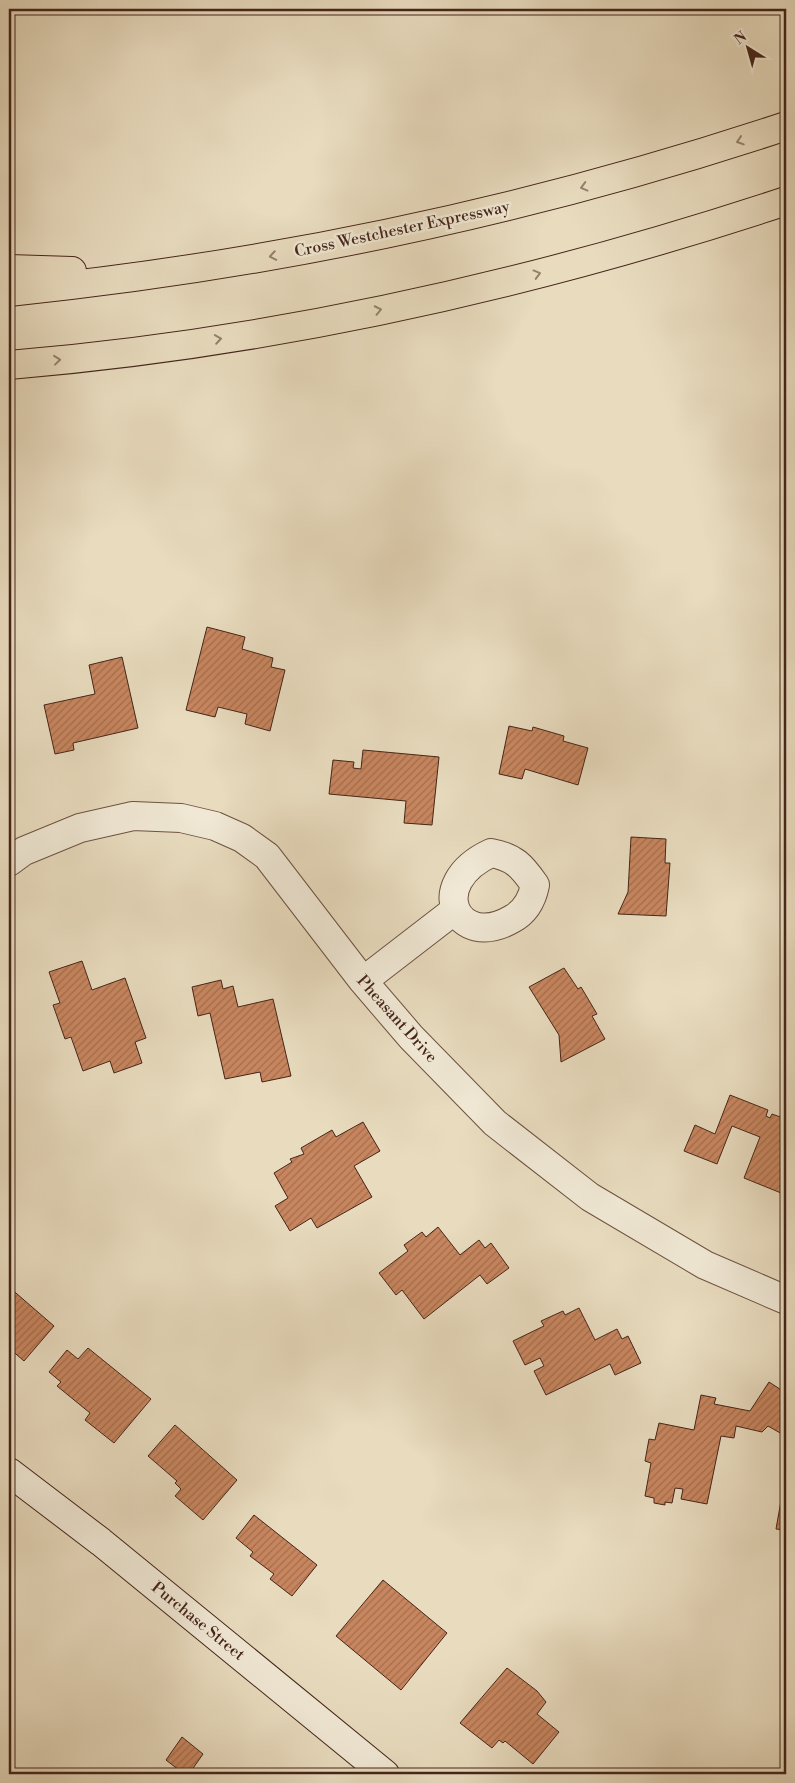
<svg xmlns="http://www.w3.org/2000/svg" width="795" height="1783" font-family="'Libre Bodoni',serif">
<defs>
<pattern id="building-hatch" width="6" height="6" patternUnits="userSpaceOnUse" patternTransform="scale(1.25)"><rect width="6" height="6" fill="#c8865f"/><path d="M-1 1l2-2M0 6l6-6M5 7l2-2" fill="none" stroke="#a46d4e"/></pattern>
</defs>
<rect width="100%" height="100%" fill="#e8dbbe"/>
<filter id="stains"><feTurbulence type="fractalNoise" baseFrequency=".004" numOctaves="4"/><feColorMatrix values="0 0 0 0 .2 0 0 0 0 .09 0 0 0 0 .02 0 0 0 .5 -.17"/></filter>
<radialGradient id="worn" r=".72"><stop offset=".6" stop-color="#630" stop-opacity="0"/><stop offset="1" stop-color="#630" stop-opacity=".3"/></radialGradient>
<path fill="url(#building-hatch)" stroke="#452519" d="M207,627L245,637L242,649L273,658L271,667L285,670L270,731L245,724L247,714L218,707L215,717L186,710Z
M122,657L138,728L73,743L74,750L55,754L44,705L95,694L89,665Z
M509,726L532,731L533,727L564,736L563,741L588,748L578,785L525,769L522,779L499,774Z
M363,750L439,757L432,825L404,823L406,801L329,794L333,760L354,762L353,768L361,769Z
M631,837L666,839L665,863H670L666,916L618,914L628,892Z
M82,961L92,990L125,978L146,1038L135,1042L142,1063L114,1073L110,1061L83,1071L71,1037L65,1039L53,1005L60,1003L49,972Z
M564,968L578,989L581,987L597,1014L592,1016L605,1039L561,1062L559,1035L529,987Z
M221,980L223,989L233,986L238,1007L273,999L291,1076L262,1082L260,1072L225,1079L210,1013L198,1016L192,987Z
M730,1095L768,1110L766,1116L770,1118L772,1114L786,1119V1195L744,1178L760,1137L732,1126L717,1164L684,1151L695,1125L715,1134Z
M363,1122L380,1151L354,1166L372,1197L317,1228L311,1218L290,1231L275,1206L288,1198L274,1173L292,1162L290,1159L304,1154L301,1148L332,1130L336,1137Z
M438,1227L460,1255L479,1240L485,1248L491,1243L509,1268L487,1284L480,1275L424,1319L402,1290L396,1295L379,1273L408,1251L404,1245L422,1232L426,1237Z
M9,1287L54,1326L24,1361L9,1348Z
M579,1308L595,1340L617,1329L622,1339L628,1336L641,1363L615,1375L610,1364L546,1395L534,1371L544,1366L540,1358L525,1365L513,1341L544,1326L541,1321L563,1311L565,1315Z
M88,1348L151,1399L114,1443L85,1420L90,1413L57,1386L61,1382L49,1372L67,1350L78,1359Z
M769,1382L786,1393V1427L782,1434L768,1426L762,1432L736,1426L734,1438L721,1436L707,1504L681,1499L683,1489L675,1488L672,1503L665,1502V1505L654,1503V1498L645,1496L651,1463L645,1461L649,1439L655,1440L659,1423L694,1430L701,1395L716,1398L714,1404L750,1411Z
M175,1425L237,1480L203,1520L175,1496L181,1489L175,1483L177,1481L148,1456Z
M781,1501L786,1502V1530L776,1529Z
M254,1515L317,1565L292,1596L270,1579L274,1574L250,1556L253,1552L236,1538Z
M383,1580L447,1633L401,1690L336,1636Z
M507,1668L537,1691L546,1702L537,1714L559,1732L533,1764L505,1741L503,1743L499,1740L492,1748L460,1723Z
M182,1737L203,1754L189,1774H184L166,1760Z"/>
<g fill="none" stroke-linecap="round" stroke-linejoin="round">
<g stroke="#6e5242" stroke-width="30">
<path id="minor" d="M491,853C514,857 522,866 535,885C532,900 525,912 512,919C457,951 424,884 491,853Z
M9,862L24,851L80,828L133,816L181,818L215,826L242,838L267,856L363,981L411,1037L495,1123L590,1197L705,1265L786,1300
M363,981L455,910"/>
</g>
<g stroke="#452519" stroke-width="30">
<path id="secondary" d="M9,1472L101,1542L385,1774"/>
</g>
<g stroke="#452519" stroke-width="30">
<path id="motorway" d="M9,269L72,271
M9,292C274,265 533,210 786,126
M9,365C273,343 535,284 786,201"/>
</g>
<use href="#minor" stroke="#f0e8d5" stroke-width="28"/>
<use href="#secondary" stroke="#f0e8d5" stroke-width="28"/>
<use href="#motorway" stroke="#e8dbbe" stroke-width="28"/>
</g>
<defs><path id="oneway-chevron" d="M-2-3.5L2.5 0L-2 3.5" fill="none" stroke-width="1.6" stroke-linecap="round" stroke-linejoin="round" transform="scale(1.25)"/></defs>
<g stroke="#96806c">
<use href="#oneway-chevron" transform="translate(740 141) rotate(162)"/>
<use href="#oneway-chevron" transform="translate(584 187) rotate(165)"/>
<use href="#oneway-chevron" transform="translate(273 256) rotate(170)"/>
<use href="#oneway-chevron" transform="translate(537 274) rotate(-15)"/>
<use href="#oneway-chevron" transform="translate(378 310) rotate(-12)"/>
<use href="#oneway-chevron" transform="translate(218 339) rotate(-9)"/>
<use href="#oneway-chevron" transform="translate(57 360) rotate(-6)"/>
</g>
<g text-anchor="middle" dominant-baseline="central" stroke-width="5" stroke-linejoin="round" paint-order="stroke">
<g font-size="16" fill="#452519" stroke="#f0e8d5">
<text transform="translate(402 229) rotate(-12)">Cross Westchester Expressway</text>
<text transform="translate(397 1019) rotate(48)">Pheasant Drive</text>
<text transform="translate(198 1621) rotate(39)">Purchase Street</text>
</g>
</g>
<rect width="795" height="1783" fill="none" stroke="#e8dbbe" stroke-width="30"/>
<rect x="10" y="10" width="775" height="1763" fill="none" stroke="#452519" stroke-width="2.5"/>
<rect x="15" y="15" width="765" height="1753" fill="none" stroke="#452519"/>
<g transform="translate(748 48) rotate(323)" stroke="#f0e8d5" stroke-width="4" paint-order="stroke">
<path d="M0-4L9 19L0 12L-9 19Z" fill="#452519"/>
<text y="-8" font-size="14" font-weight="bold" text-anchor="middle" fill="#452519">N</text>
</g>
<rect width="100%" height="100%" filter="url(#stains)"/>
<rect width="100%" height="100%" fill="url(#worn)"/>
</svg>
